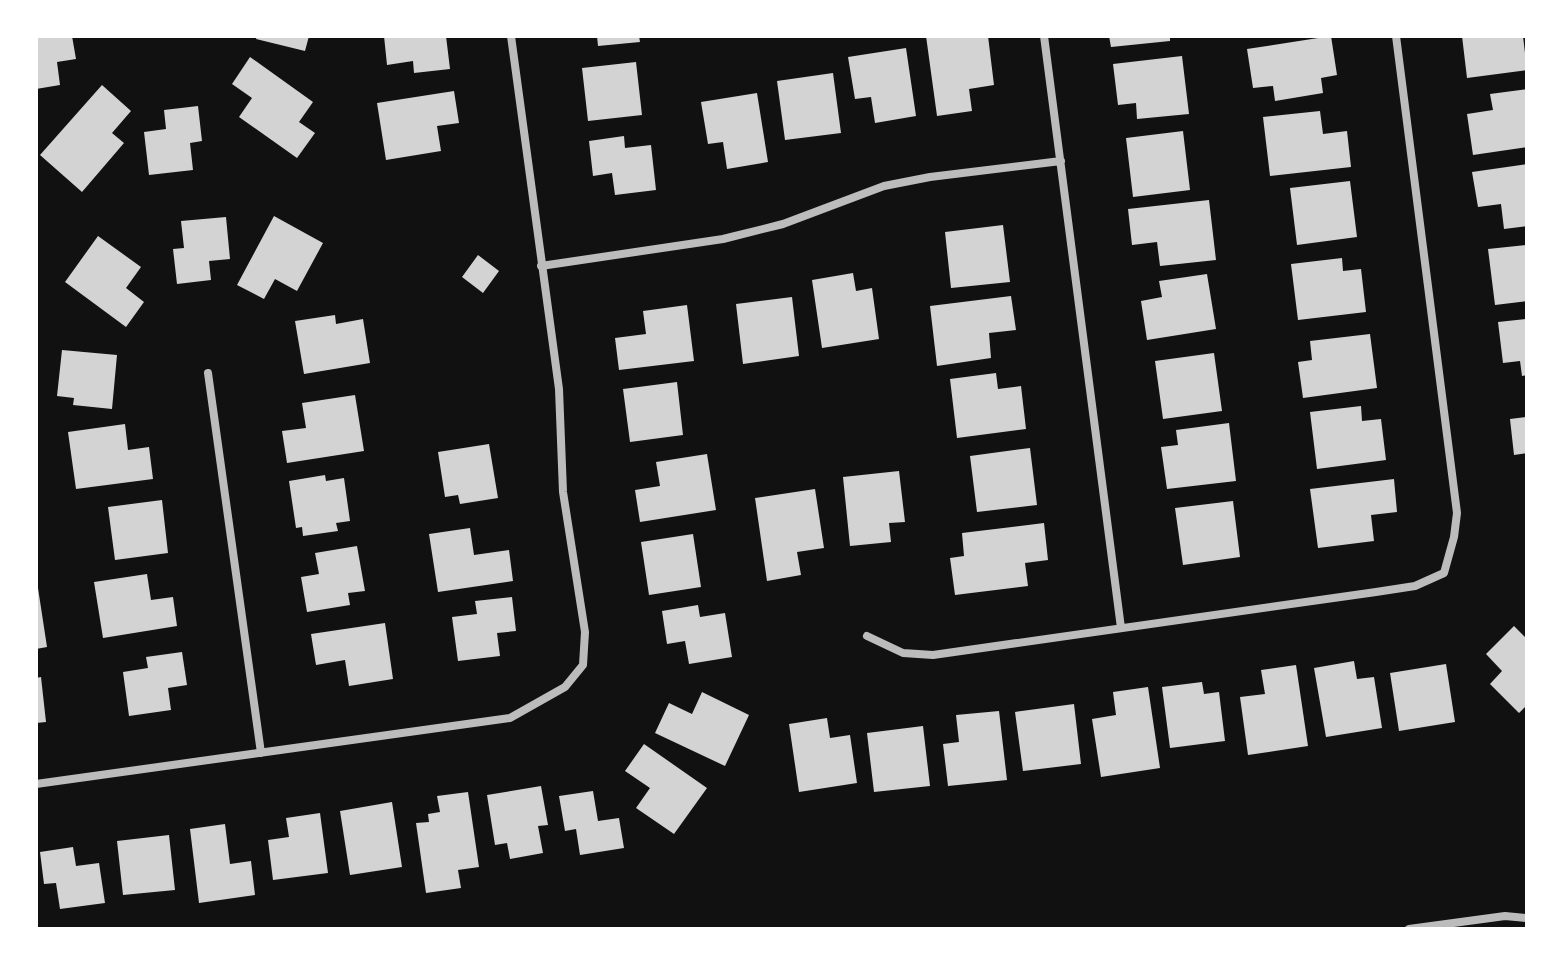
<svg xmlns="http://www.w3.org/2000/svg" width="1563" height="965" font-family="Cabin,sans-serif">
<rect width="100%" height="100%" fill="#111"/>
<path fill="#d3d3d3" d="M37,36H72L76,59L57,62L60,85L36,89Z
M257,36H309L305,51L256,39Z
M384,36H446L450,69L414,73L413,61L387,65Z
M597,36H639L640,42L598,46Z
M926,36H988L994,85L969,89L972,111L937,116Z
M1109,36H1170V41L1111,47Z
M1331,36L1337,75L1321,78L1323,93L1275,101L1273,86L1253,88L1247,49Z
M1462,36H1523L1527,70L1467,78Z
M906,48L916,116L875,123L871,97L855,99L848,57Z
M1182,56L1189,114L1137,119L1136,103L1118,105L1113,64Z
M250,57L313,102L299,122L315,133L297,158L239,117L252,98L232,84Z
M636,62L642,115L588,121L582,68Z
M833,73L841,133L785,140L777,81Z
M102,85L131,111L112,133L124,143L82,192L40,155Z
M1527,89V147L1473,155L1467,114L1493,110L1490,94Z
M454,91L459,123L437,126L441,151L386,160L377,103Z
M757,93L768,162L727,169L723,142L708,144L701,102Z
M198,106L202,141L190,143L193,170L149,175L144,132L166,129L164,110Z
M1320,111L1323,134L1347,131L1351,167L1270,176L1263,117Z
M1183,131L1190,190L1133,197L1126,138Z
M624,136L625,148L651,145L656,190L615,195L612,173L593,176L589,141Z
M1527,164V226L1504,229L1501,204L1478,207L1472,172Z
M1350,181L1357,237L1297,245L1290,188Z
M1209,200L1216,260L1160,266L1157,242L1132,245L1128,209Z
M274,216L323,243L297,291L275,279L264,299L237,285Z
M226,217L230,259L209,261L211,280L177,284L173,249L184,248L181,221Z
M1003,225L1010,282L951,288L945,232Z
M98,236L141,267L126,288L144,302L126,327L65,282Z
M1527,245V301L1495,305L1488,249Z
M478,255L499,271L483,293L462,277Z
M1342,258L1343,271L1361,269L1366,312L1298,320L1291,264Z
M853,273L856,291L872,288L879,339L822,348L812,280Z
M1207,274L1216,329L1147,340L1141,301L1162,297L1159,281Z
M1011,296L1016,330L989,333L991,358L937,366L930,306Z
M792,297L799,356L743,364L736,304Z
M687,305L694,361L619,370L615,338L646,334L643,311Z
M335,315L336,324L363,319L370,363L304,374L295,321Z
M1527,319V375L1522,376L1520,361L1503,363L1498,322Z
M1370,334L1377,388L1303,398L1298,362L1312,360L1310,341Z
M62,350L117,355L112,409L73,405L74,398L57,396Z
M1214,353L1222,411L1163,419L1155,361Z
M996,373L998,389L1021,386L1026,429L957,438L950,379Z
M677,382L683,435L630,442L623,389Z
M355,395L364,451L287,463L282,431L306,428L302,403Z
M1361,406L1362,421L1381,419L1386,460L1317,469L1310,412Z
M1527,417V453L1514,455L1510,419Z
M1229,423L1236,481L1167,489L1161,447L1178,445L1176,430Z
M125,424L128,450L149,447L153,479L76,489L68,432Z
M489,444L498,498L460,504L458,495L445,497L438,452Z
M1030,448L1037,505L977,512L970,456Z
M707,454L716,510L640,522L635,490L660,486L656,462Z
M899,471L905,522L889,523L891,542L850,546L843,477Z
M325,475L326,481L344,478L350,521L336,523L338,531L303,536L302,527L296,528L289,481Z
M1394,479L1397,512L1371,515L1374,541L1318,548L1310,489Z
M815,489L824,548L797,552L801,575L767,581L755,498Z
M162,500L168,553L115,560L108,507Z
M1233,501L1240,557L1183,565L1175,508Z
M1044,523L1048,560L1025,563L1028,586L955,595L950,558L964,556L962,533Z
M470,528L474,555L509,550L513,581L438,592L429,534Z
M693,534L701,587L649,595L641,542Z
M357,546L365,591L348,593L350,605L307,612L301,577L319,574L315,553Z
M147,574L151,600L173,597L177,626L103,638L94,582Z
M38,588L47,647L36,649V589Z
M512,597L516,631L497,633L500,656L458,661L452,617L477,614L475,601Z
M698,605L700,617L725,613L732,657L689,664L685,641L667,644L662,611Z
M385,623L393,679L349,686L345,660L316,665L311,634Z
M1514,626L1527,639V705L1519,713L1490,684L1502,671L1486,654Z
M182,652L187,685L168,688L171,710L129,716L123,672L148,668L146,657Z
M1354,661L1357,679L1374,677L1382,728L1326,737L1314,668Z
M1446,664L1455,722L1399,731L1390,673Z
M1296,665L1308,746L1248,755L1240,697L1265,694L1261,670Z
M41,677L46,722L36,723V678Z
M1202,682L1204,694L1219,692L1225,741L1170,748L1162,687Z
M1148,687L1160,768L1101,777L1092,719L1116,715L1113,692Z
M702,692L749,715L725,766L655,733L669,703L692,714Z
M1074,704L1081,764L1023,771L1015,712Z
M999,711L1007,780L948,786L943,744L959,742L956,715Z
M827,718L830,738L850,735L857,783L799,792L789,724Z
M923,726L930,786L874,792L867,733Z
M644,744L707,788L674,834L636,808L650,788L625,771Z
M541,786L548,825L538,826L543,853L510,859L507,843L495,845L487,795Z
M593,791L598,821L619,818L624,848L580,855L576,829L565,831L559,796Z
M468,792L479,867L458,870L461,888L426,893L416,823L429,822L428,814L440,812L437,796Z
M392,802L402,867L350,875L340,811Z
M320,813L328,873L273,880L268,840L289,837L286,818Z
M225,824L230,864L251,861L255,895L199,903L190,829Z
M169,835L175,890L123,895L117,841Z
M73,847L76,866L99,863L105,903L60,909L56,883L44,884L40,852Z"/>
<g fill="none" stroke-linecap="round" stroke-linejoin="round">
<path stroke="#bcbcbc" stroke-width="8" d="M1044,36L1121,628
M541,266L723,239L783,224L884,186L930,177L1061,161
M208,373L261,753
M867,636L903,653L933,655L1376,592L1415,586L1444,573L1454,537L1457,513L1396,36
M36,784L510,718L565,687L583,665L585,632L563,492L559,389L511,36
M1409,929L1505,916L1527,918"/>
</g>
<rect width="1563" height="965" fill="none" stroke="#ffffff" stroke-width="76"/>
</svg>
